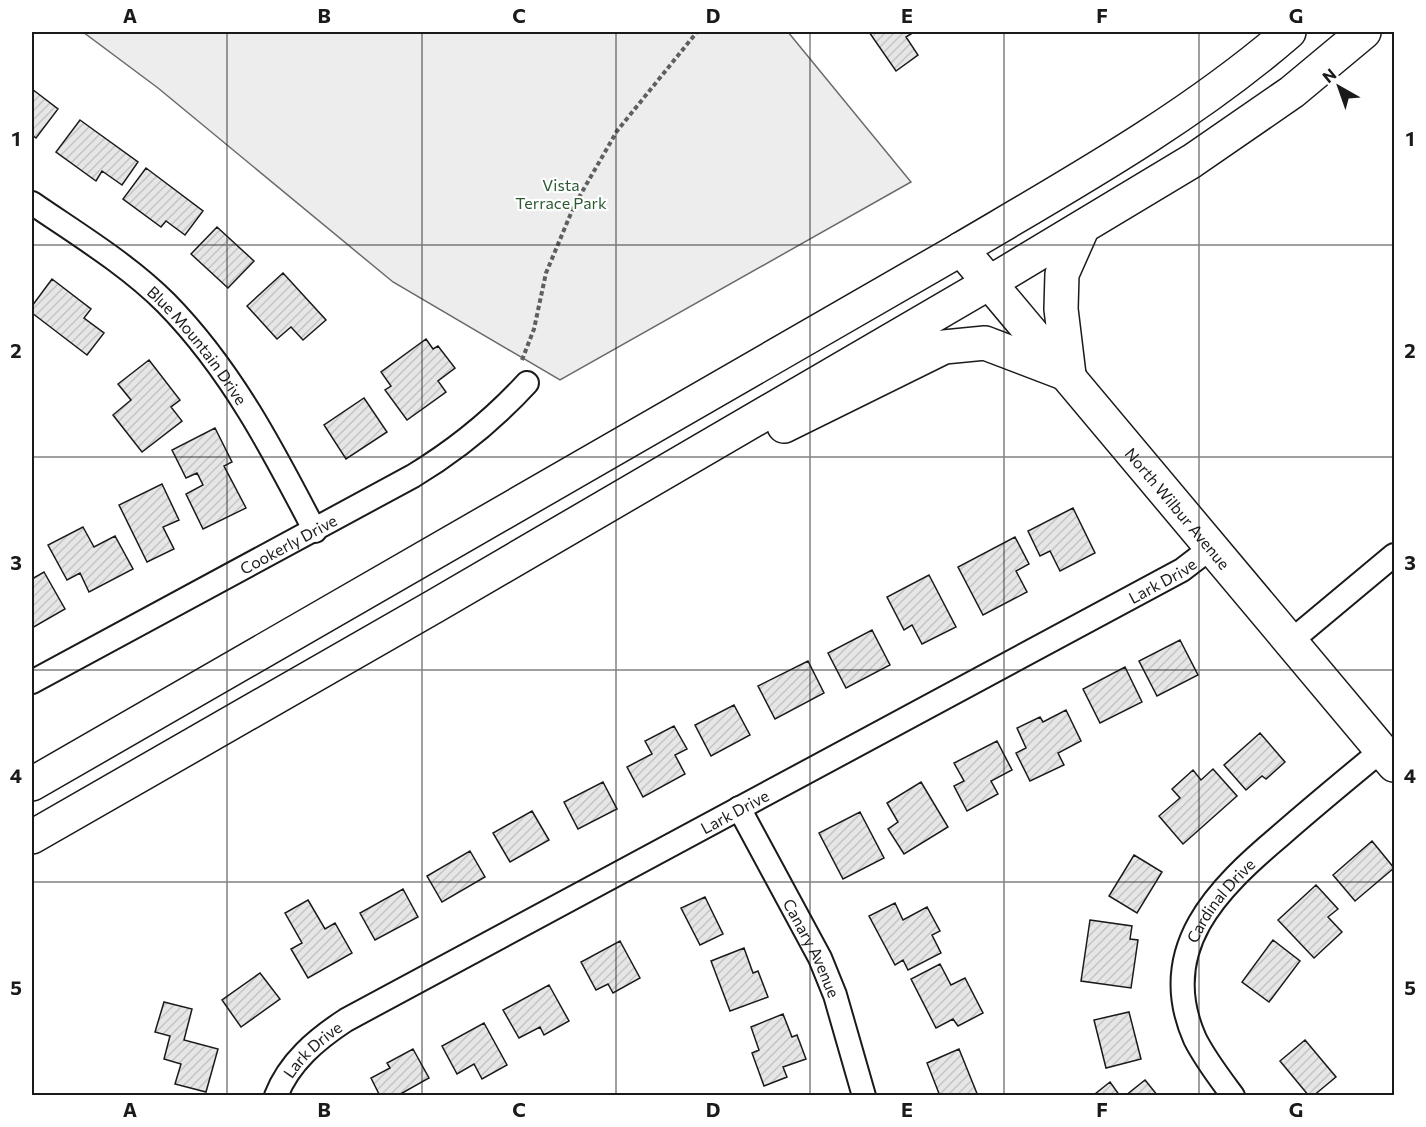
<svg xmlns="http://www.w3.org/2000/svg" width="1426" height="1127" font-family="Commissioner,sans-serif">
<defs>
<pattern id="building-hatch" width="6" height="6" patternUnits="userSpaceOnUse" patternTransform="scale(1.5)"><rect width="6" height="6" fill="#e6e6e6"/><path d="M-1 1l2-2M0 6l6-6M5 7l2-2" fill="none" stroke="#c5c5c5"/></pattern>
</defs>
<rect width="100%" height="100%" fill="#fff"/>
<path fill="#ededed" stroke="#6a6a6a" stroke-width="1.5" d="M83,32H788L911,182L560,380L393,282L158,88Z"/>
<path fill="url(#building-hatch)" stroke="#1a1a1a" stroke-width="1.5" d="M869,32H914L906,37L918,55L896,71Z
M32,89L58,109L36,138L32,135Z
M80,120L138,162L122,185L102,171L96,181L56,152Z
M146,168L203,211L185,235L166,221L161,227L123,199Z
M217,227L254,261L228,288L191,254Z
M283,273L326,320L303,340L291,327L277,339L247,306Z
M52,279L91,309L84,318L104,333L87,355L32,313V306Z
M426,339L433,349L438,346L455,368L438,381L446,392L407,420L385,390L391,386L381,372Z
M149,360L180,400L171,407L182,421L142,452L113,415L131,400L118,384Z
M364,398L387,432L346,459L324,425Z
M215,428L232,462L224,466L246,508L203,529L186,494L203,485L197,473L186,478L172,450Z
M162,484L179,520L163,527L174,549L147,562L119,505Z
M1073,508L1095,553L1060,571L1050,551L1040,556L1028,531Z
M83,527L94,547L115,536L133,569L89,592L80,573L67,580L48,545Z
M1015,537L1029,564L1016,571L1027,592L983,615L958,567Z
M44,572L65,609L32,628V579Z
M929,575L956,627L922,644L912,625L904,630L887,597Z
M872,630L890,665L846,688L828,653Z
M1180,640L1198,675L1157,696L1139,661Z
M808,661L824,693L775,719L758,686Z
M1125,667L1142,702L1100,723L1083,689Z
M734,705L750,735L711,756L695,725Z
M1066,710L1081,741L1058,753L1064,765L1030,781L1016,753L1026,748L1017,728L1040,717L1043,722Z
M674,726L687,749L675,755L685,774L643,797L627,767L652,754L645,741Z
M1260,733L1285,762L1266,779L1262,776L1246,790L1224,765Z
M997,741L1012,770L991,781L998,794L967,811L954,786L964,781L954,763Z
M1213,769L1237,796L1183,844L1159,816L1180,798L1172,789L1193,770L1201,780Z
M603,782L617,809L578,829L564,802Z
M921,782L948,827L904,854L888,829L898,822L887,803Z
M532,811L549,840L510,862L493,833Z
M860,812L884,858L843,879L819,833Z
M1372,841L1394,868L1355,901L1333,875Z
M470,851L485,877L442,902L427,876Z
M1134,855L1162,872L1137,913L1109,896Z
M1316,885L1338,909L1328,917L1342,932L1314,958L1278,920Z
M403,889L418,917L375,940L360,913Z
M705,897L723,934L700,945L681,908Z
M308,900L325,929L335,923L352,953L308,978L291,949L302,943L285,913Z
M895,903L903,920L927,907L940,931L932,935L941,953L908,970L903,960L895,965L869,916Z
M1090,920L1132,926L1130,939L1138,940L1131,988L1081,981Z
M1273,940L1300,961L1269,1002L1242,982Z
M620,941L640,978L613,993L608,984L596,990L581,962Z
M744,948L753,973L758,971L768,997L730,1011L711,961Z
M940,964L951,985L965,978L983,1013L958,1026L953,1019L936,1028L911,979Z
M260,973L280,999L241,1027L222,1000Z
M549,985L569,1021L544,1035L540,1027L519,1038L503,1010Z
M164,1002L192,1009L184,1040L218,1049L206,1092L175,1084L181,1064L164,1059L170,1036L155,1032Z
M1129,1012L1141,1059L1106,1068L1094,1020Z
M783,1014L792,1037L797,1035L806,1059L783,1067L787,1077L764,1086L752,1053L759,1050L751,1027Z
M484,1023L507,1065L482,1079L474,1064L457,1074L442,1046Z
M1305,1040L1336,1077L1313,1096H1309L1280,1061Z
M413,1049L429,1078L397,1096H380L371,1078L390,1068L387,1063Z
M959,1049L978,1096H940L927,1063Z
M1145,1080L1158,1096H1125Z
M1110,1082L1120,1096H1096L1095,1094Z"/>
<g fill="none" stroke-linecap="round" stroke-linejoin="round">
<g stroke="#1a1a1a" stroke-width="26">
<g id="minor">
<path id="s1" d="M32,203C77,234 127,264 166,303C231,369 273,450 315,531"/>
<path d="M1291,641L1394,555"/>
<path id="s2" d="M32,682L413,476C456,450 493,420 527,383"/>
<path id="s3" d="M739,808L820,958L835,995L864,1096"/>
<path id="s4" d="M276,1096C289,1062 317,1039 346,1020L1182,570L1212,547"/>
<path id="s5" d="M1233,1096C1219,1077 1205,1059 1195,1039C1155,949 1218,888 1281,835C1314,806 1348,778 1382,750"/>
</g>
</g>
<g stroke="#1a1a1a" stroke-width="36">
<g id="secondary">
<path id="s6" d="M961,249L1394,765"/>
</g>
</g>
<g stroke="#1a1a1a" stroke-width="36">
<path id="trunk" d="M784,426L944,347L985,343L1069,375
M32,784L961,249
M32,837L435,606L989,283"/>
</g>
<g stroke="#1a1a1a" stroke-width="36">
<path id="motorway" d="M961,249C1073,183 1191,117 1289,32
M989,283L1192,161L1292,92L1364,32
M1069,375L1061,309L1062,274L1082,229"/>
</g>
<path stroke="#5f5f5f" stroke-width="4" stroke-dasharray="4.5 3" stroke-linecap="butt" d="M522,360L534,329L546,273L574,206L617,131L697,32"/>
<use href="#minor" stroke="#fff" stroke-width="22"/>
<use href="#secondary" stroke="#fff" stroke-width="33"/>
<use href="#trunk" stroke="#fff" stroke-width="33"/>
<use href="#motorway" stroke="#fff" stroke-width="33"/>
</g>
<path fill="none" stroke="#1a1a1a" stroke-width="1.5" stroke-opacity="0.55" d="M227,32V1096M422,32V1096M616,32V1096M810,32V1096M1004,32V1096M1199,32V1096M32,245H1394M32,457H1394M32,670H1394M32,882H1394"/>
<g text-anchor="middle" dominant-baseline="central" stroke-width="4.5" stroke-linejoin="round" paint-order="stroke">
<g font-size="16" fill="#2b5a34" stroke="#fff">
<text x="561" y="184">Vista<tspan x="561" dy="18">Terrace Park</tspan></text>
</g>
<g font-size="16" fill="#1a1a1a" stroke="#fff">
<text stroke="none"><textPath href="#s1" startOffset="220">Blue Mountain Drive</textPath></text>
<text stroke="none"><textPath href="#s6" startOffset="338">North Wilbur Avenue</textPath></text>
<text stroke="none"><textPath href="#s2" startOffset="291">Cookerly Drive</textPath></text>
<text stroke="none"><textPath href="#s4" startOffset="1032">Lark Drive</textPath></text>
<text stroke="none"><textPath href="#s4" startOffset="546">Lark Drive</textPath></text>
<text stroke="none"><textPath href="#s5" startOffset="220">Cardinal Drive</textPath></text>
<text stroke="none"><textPath href="#s3" startOffset="158">Canary Avenue</textPath></text>
<text stroke="none"><textPath href="#s4" startOffset="60">Lark Drive</textPath></text>
</g>
</g>
<rect width="1426" height="1127" fill="none" stroke="#ffffff" stroke-width="66"/>
<g transform="translate(1339 87) rotate(320)" stroke="#ffffff" stroke-width="4.5" paint-order="stroke">
<path d="M0-4.5L10 22L0 15L-10 22Z" fill="#1a1a1a"/>
<text y="-9" font-size="16" font-weight="bold" text-anchor="middle" fill="#1a1a1a">N</text>
</g>
<rect x="33" y="33" width="1360" height="1061" fill="none" stroke="#1a1a1a" stroke-width="2"/>
<g font-size="20" text-anchor="middle" font-weight="bold" fill="#1a1a1a">
<text x="130" y="23">A</text>
<text x="324" y="23">B</text>
<text x="519" y="23">C</text>
<text x="713" y="23">D</text>
<text x="907" y="23">E</text>
<text x="1102" y="23">F</text>
<text x="1296" y="23">G</text>
<text x="16" y="146">1</text>
<text x="1410" y="146">1</text>
<text x="16" y="358">2</text>
<text x="1410" y="358">2</text>
<text x="16" y="570">3</text>
<text x="1410" y="570">3</text>
<text x="16" y="783">4</text>
<text x="1410" y="783">4</text>
<text x="16" y="995">5</text>
<text x="1410" y="995">5</text>
<text x="130" y="1117">A</text>
<text x="324" y="1117">B</text>
<text x="519" y="1117">C</text>
<text x="713" y="1117">D</text>
<text x="907" y="1117">E</text>
<text x="1102" y="1117">F</text>
<text x="1296" y="1117">G</text>
</g>
</svg>
